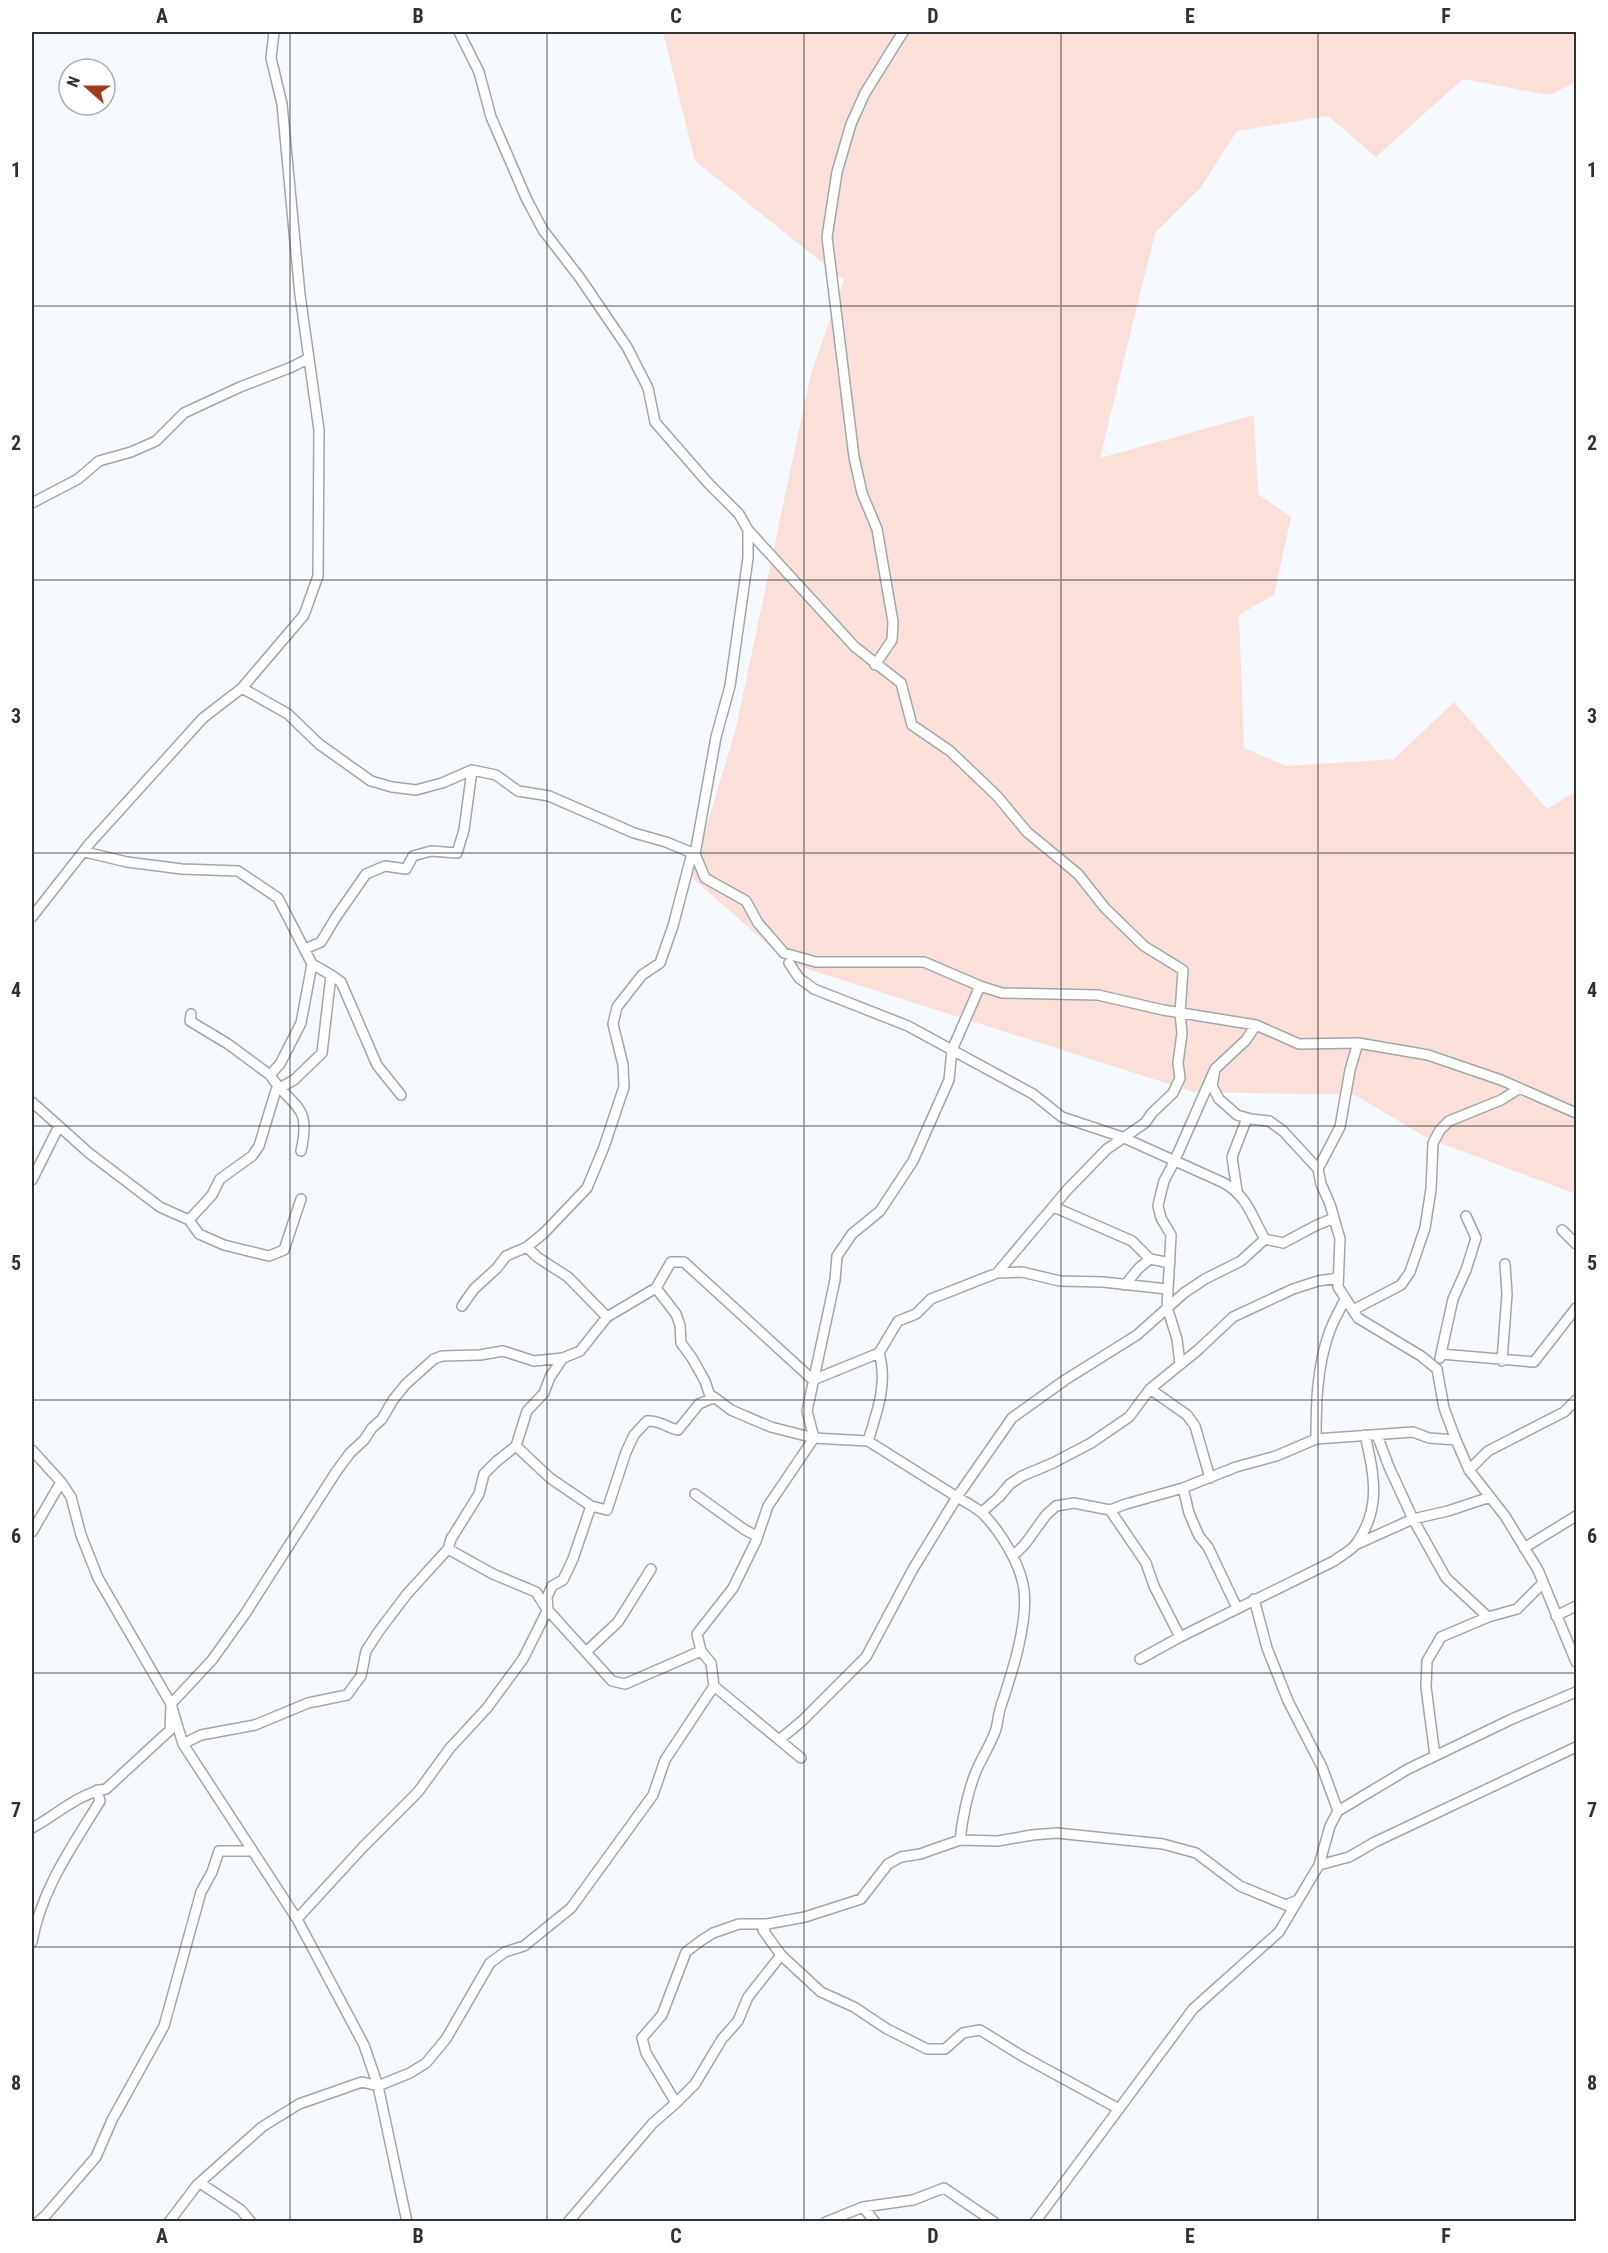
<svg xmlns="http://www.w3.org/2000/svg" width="1608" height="2253" font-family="'Roboto Condensed',sans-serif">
<rect width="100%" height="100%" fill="#f6faff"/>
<path fill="#fbe0d9" d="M663,32H1576V82L1549,95L1463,79L1376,157L1328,116L1237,131L1201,187L1155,233L1100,458L1254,415L1258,494L1291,517L1274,595L1239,615L1244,748L1287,766L1394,759L1454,702L1547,809L1576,791V1194L1427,1138L1355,1095L1194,1092L789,963L691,877L735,732L811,373L844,280L695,161Z"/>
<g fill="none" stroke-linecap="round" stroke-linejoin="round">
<g stroke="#a1a6ab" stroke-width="12">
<path id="minor" d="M459,32L479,72L491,117L527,200L543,230L580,278L627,347L648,388L655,422L709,484L739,514L748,530V558L730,686L716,737L695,854L691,857L673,926L660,963L642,975L617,1007L613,1024L623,1065L624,1087L604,1147L587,1188L544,1233L527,1247L506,1256L497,1268L474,1289L462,1306
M32,503L78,479L99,461L131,452L156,441L184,413L240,387L292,367L309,358
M875,665L892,640L893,622L877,529L862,493L854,457L827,237L837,172L851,124L865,93L903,32
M242,688L288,714L319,744L371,781L392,787L416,790L442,783L472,770L496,775L518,791L549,796L634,833L666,842L695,854L705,878L746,901L758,923L784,953L816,962H924L980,986L1002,993L1098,995L1163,1010L1256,1025L1299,1044L1358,1043L1428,1055L1501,1080L1576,1113
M85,852L127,862L182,869L238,871L278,898L312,964L301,1023L280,1064L270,1075C292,1109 312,1102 301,1151
M32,917L90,843L203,718L242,688L304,615L318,576L319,430L300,295L282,104L271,58L274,32
M305,949L321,942L336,917L366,874L385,866L406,869L413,856L431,851L457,853L464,830L472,770
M331,975L341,982L377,1065L401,1095
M191,1014L190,1021L228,1044L270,1075
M1215,1069L1212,1086L1219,1099L1237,1115L1251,1119L1269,1121L1283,1131L1318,1169L1321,1184L1330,1204L1340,1239L1338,1287L1358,1318L1421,1356L1437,1369L1444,1408L1456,1440
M32,1102L89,1153L160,1207L189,1220L199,1234L224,1245L269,1256L284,1250L301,1199
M1318,1169L1340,1127L1350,1070L1358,1043
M32,1180L59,1126
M1237,1191L1232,1157L1247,1118
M1054,1207L1132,1241L1150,1259
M189,1220L212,1195L220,1179L252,1156L259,1146L276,1090L294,1080L322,1053L331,975L312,964
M1562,1230L1576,1244
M1265,1239L1283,1243L1317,1225L1334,1218
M527,1247L537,1257L568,1277L607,1317
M997,1273L1022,1272L1060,1281L1103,1282L1167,1289
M1125,1285L1139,1268L1150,1259L1170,1263
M656,1288L676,1314L680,1325L681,1343L692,1358L705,1381L711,1399
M1353,1310L1401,1285L1410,1272L1425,1228L1431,1189L1433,1143L1440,1130L1449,1121L1501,1100L1520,1088
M1441,1354L1534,1362L1576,1308
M1440,1358L1453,1299L1466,1270L1476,1238L1466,1216
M1502,1361L1507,1294L1505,1264
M1180,1364L1177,1339L1167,1307L1171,1235L1161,1218L1158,1206L1160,1197L1164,1181L1174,1162L1215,1069L1246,1040L1256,1025
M1150,1389L1187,1415L1195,1426L1210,1478
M1377,1435L1389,1467L1413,1519L1446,1578L1488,1617
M1316,1439C1316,1403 1317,1367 1329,1333C1333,1321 1340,1310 1345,1299
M868,1441C877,1412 888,1383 879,1353
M516,1446L550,1478L591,1506
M32,1450L61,1482L71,1497L81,1535L98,1578L171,1704L183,1744L297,1919L364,2045L378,2086L407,2222
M1469,1470L1488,1451L1564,1412L1576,1400
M1183,1488L1189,1513L1199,1536L1208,1547L1237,1608
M695,1494L745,1530L757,1536
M1110,1510L1146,1563L1154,1586L1180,1637L1140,1659
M982,1512L999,1497L1010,1484L1022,1476L1053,1463L1091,1443L1129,1417L1150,1389L1198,1350L1233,1317L1293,1289L1318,1281L1338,1278
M32,1532L61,1482
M1355,1545L1413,1519L1448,1511L1490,1497
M1524,1548L1576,1516
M448,1549L451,1539L479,1494L484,1474L497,1461L516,1446L527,1411L544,1393L550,1377L563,1358L580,1351L607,1317L656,1288L671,1262H684L813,1380L879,1353L898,1321L916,1314L931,1299L997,1273L1068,1189L1107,1149L1145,1123L1152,1113L1173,1093L1180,1078L1178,1063L1182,1033L1180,1013L1183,970L1144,946L1105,908L1078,874L1027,832L997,796L950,751L912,725L901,683L855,647L748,530
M1013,1556L1025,1544L1046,1515L1056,1506L1074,1503L1110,1510L1126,1504L1183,1488L1236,1467L1276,1456L1316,1439L1413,1432L1429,1438L1456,1440L1469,1470L1505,1516L1538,1570L1576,1662
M1254,1599L1267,1648L1288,1701L1322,1767L1338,1811
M1556,1616L1576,1606
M1180,1637L1334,1561C1340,1556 1351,1551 1356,1544C1382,1508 1374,1475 1365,1435
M587,1651L618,1622L651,1569
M714,1686L801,1758
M779,1740L802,1721L866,1657L913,1569L957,1497C965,1502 976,1507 983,1514C1001,1532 1021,1565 1024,1590C1028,1624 1012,1673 1001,1706C998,1714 998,1724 995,1732C990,1745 983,1756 977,1769C967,1792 963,1815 960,1840
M183,1744L201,1735L255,1725L308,1703L347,1695L361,1676L366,1651L379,1631L407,1594L448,1549L493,1574L536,1592L546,1608L612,1681L625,1684L701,1651
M1435,1756L1426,1687L1427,1661L1441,1637L1488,1617L1517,1609L1543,1583
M32,1828C55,1816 79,1793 106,1789L170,1730L171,1704L212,1660L245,1614L336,1472L350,1453L364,1440L372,1428L382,1419L393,1400L406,1384L434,1359L442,1356L480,1355L503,1351L534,1361L563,1358
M1319,1865L1349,1857L1375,1842L1576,1747
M297,1919L363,1847L418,1792L450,1748L487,1708L523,1659L548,1609L547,1597L552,1586L563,1580L573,1559L591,1506L607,1510L626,1452L634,1435L647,1421C659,1420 666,1427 678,1430L699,1404L714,1397L731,1410L771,1427L814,1438L868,1441L957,1497L1012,1418L1065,1380L1137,1335L1184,1293L1205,1279L1241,1261L1265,1239C1251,1216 1249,1198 1224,1183L1122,1137L1062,1117L1033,1094L908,1026L814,989L799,978L789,963
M767,1924L763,1930L781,1955L821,1992L854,2007L887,2029L927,2049H945L963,2033L980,2030L1022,2056L1119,2109
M32,1942C41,1890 73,1845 100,1801L97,1790
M676,2103L695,2084L722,2039L738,2021L748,1997L781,1955
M200,2183L241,2210L251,2222
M863,2207L875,2222
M38,2222L46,2215L96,2157L112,2120L164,2026L201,1892L212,1872L219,1851H251
M169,2222L197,2185L225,2160L262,2127L299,2104L362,2082L378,2086L410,2073L426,2063L446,2039L490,1963L505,1952L524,1946L571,1908L653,1795L665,1760L714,1686L711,1663L701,1651L697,1634L733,1588L756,1541L768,1506L814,1438L807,1411L835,1280L837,1256L852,1234L880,1211L913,1161L949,1080L952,1050L980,986
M568,2222L653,2123L676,2103L646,2053L642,2038L662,2015L686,1952L702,1940L713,1933L739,1924H767L805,1917L861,1899L888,1864L901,1857L920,1854L960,1840L998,1841L1032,1835L1057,1833L1163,1844L1196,1853L1240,1886L1286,1905L1298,1900
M826,2222L863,2207L913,2200L944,2188L994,2222
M1035,2222L1193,2009L1279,1932L1319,1865L1330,1826L1338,1811L1408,1769L1512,1719L1576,1692"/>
</g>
<use href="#minor" stroke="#fff" stroke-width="9"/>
</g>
<path fill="none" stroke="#2f3133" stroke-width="1.5" stroke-opacity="0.55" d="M290,32V2222M547,32V2222M804,32V2222M1061,32V2222M1318,32V2222M32,306H1576M32,580H1576M32,853H1576M32,1126H1576M32,1400H1576M32,1673H1576M32,1947H1576"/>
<rect width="1608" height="2253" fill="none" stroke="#ffffff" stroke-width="66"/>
<g transform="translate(87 87) rotate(291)"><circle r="28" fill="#ffffff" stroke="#acadad" stroke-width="1.5"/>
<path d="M0-4.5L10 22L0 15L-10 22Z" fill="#a23b1d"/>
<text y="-9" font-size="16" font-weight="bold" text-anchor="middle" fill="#2f3133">N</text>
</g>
<rect x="33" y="33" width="1542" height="2187" fill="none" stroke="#2f3133" stroke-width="2"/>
<g font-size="20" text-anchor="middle" font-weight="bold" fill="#2f3133">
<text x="162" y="23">A</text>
<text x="418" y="23">B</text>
<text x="676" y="23">C</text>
<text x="933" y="23">D</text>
<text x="1190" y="23">E</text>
<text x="1446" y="23">F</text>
<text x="16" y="177">1</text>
<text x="1592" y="177">1</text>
<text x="16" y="450">2</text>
<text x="1592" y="450">2</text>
<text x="16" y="723">3</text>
<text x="1592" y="723">3</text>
<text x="16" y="997">4</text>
<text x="1592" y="997">4</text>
<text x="16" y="1270">5</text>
<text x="1592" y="1270">5</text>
<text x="16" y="1543">6</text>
<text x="1592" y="1543">6</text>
<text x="16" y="1817">7</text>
<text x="1592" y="1817">7</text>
<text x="16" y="2090">8</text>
<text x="1592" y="2090">8</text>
<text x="162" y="2243">A</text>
<text x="418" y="2243">B</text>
<text x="676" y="2243">C</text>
<text x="933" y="2243">D</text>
<text x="1190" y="2243">E</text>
<text x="1446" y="2243">F</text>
</g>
</svg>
